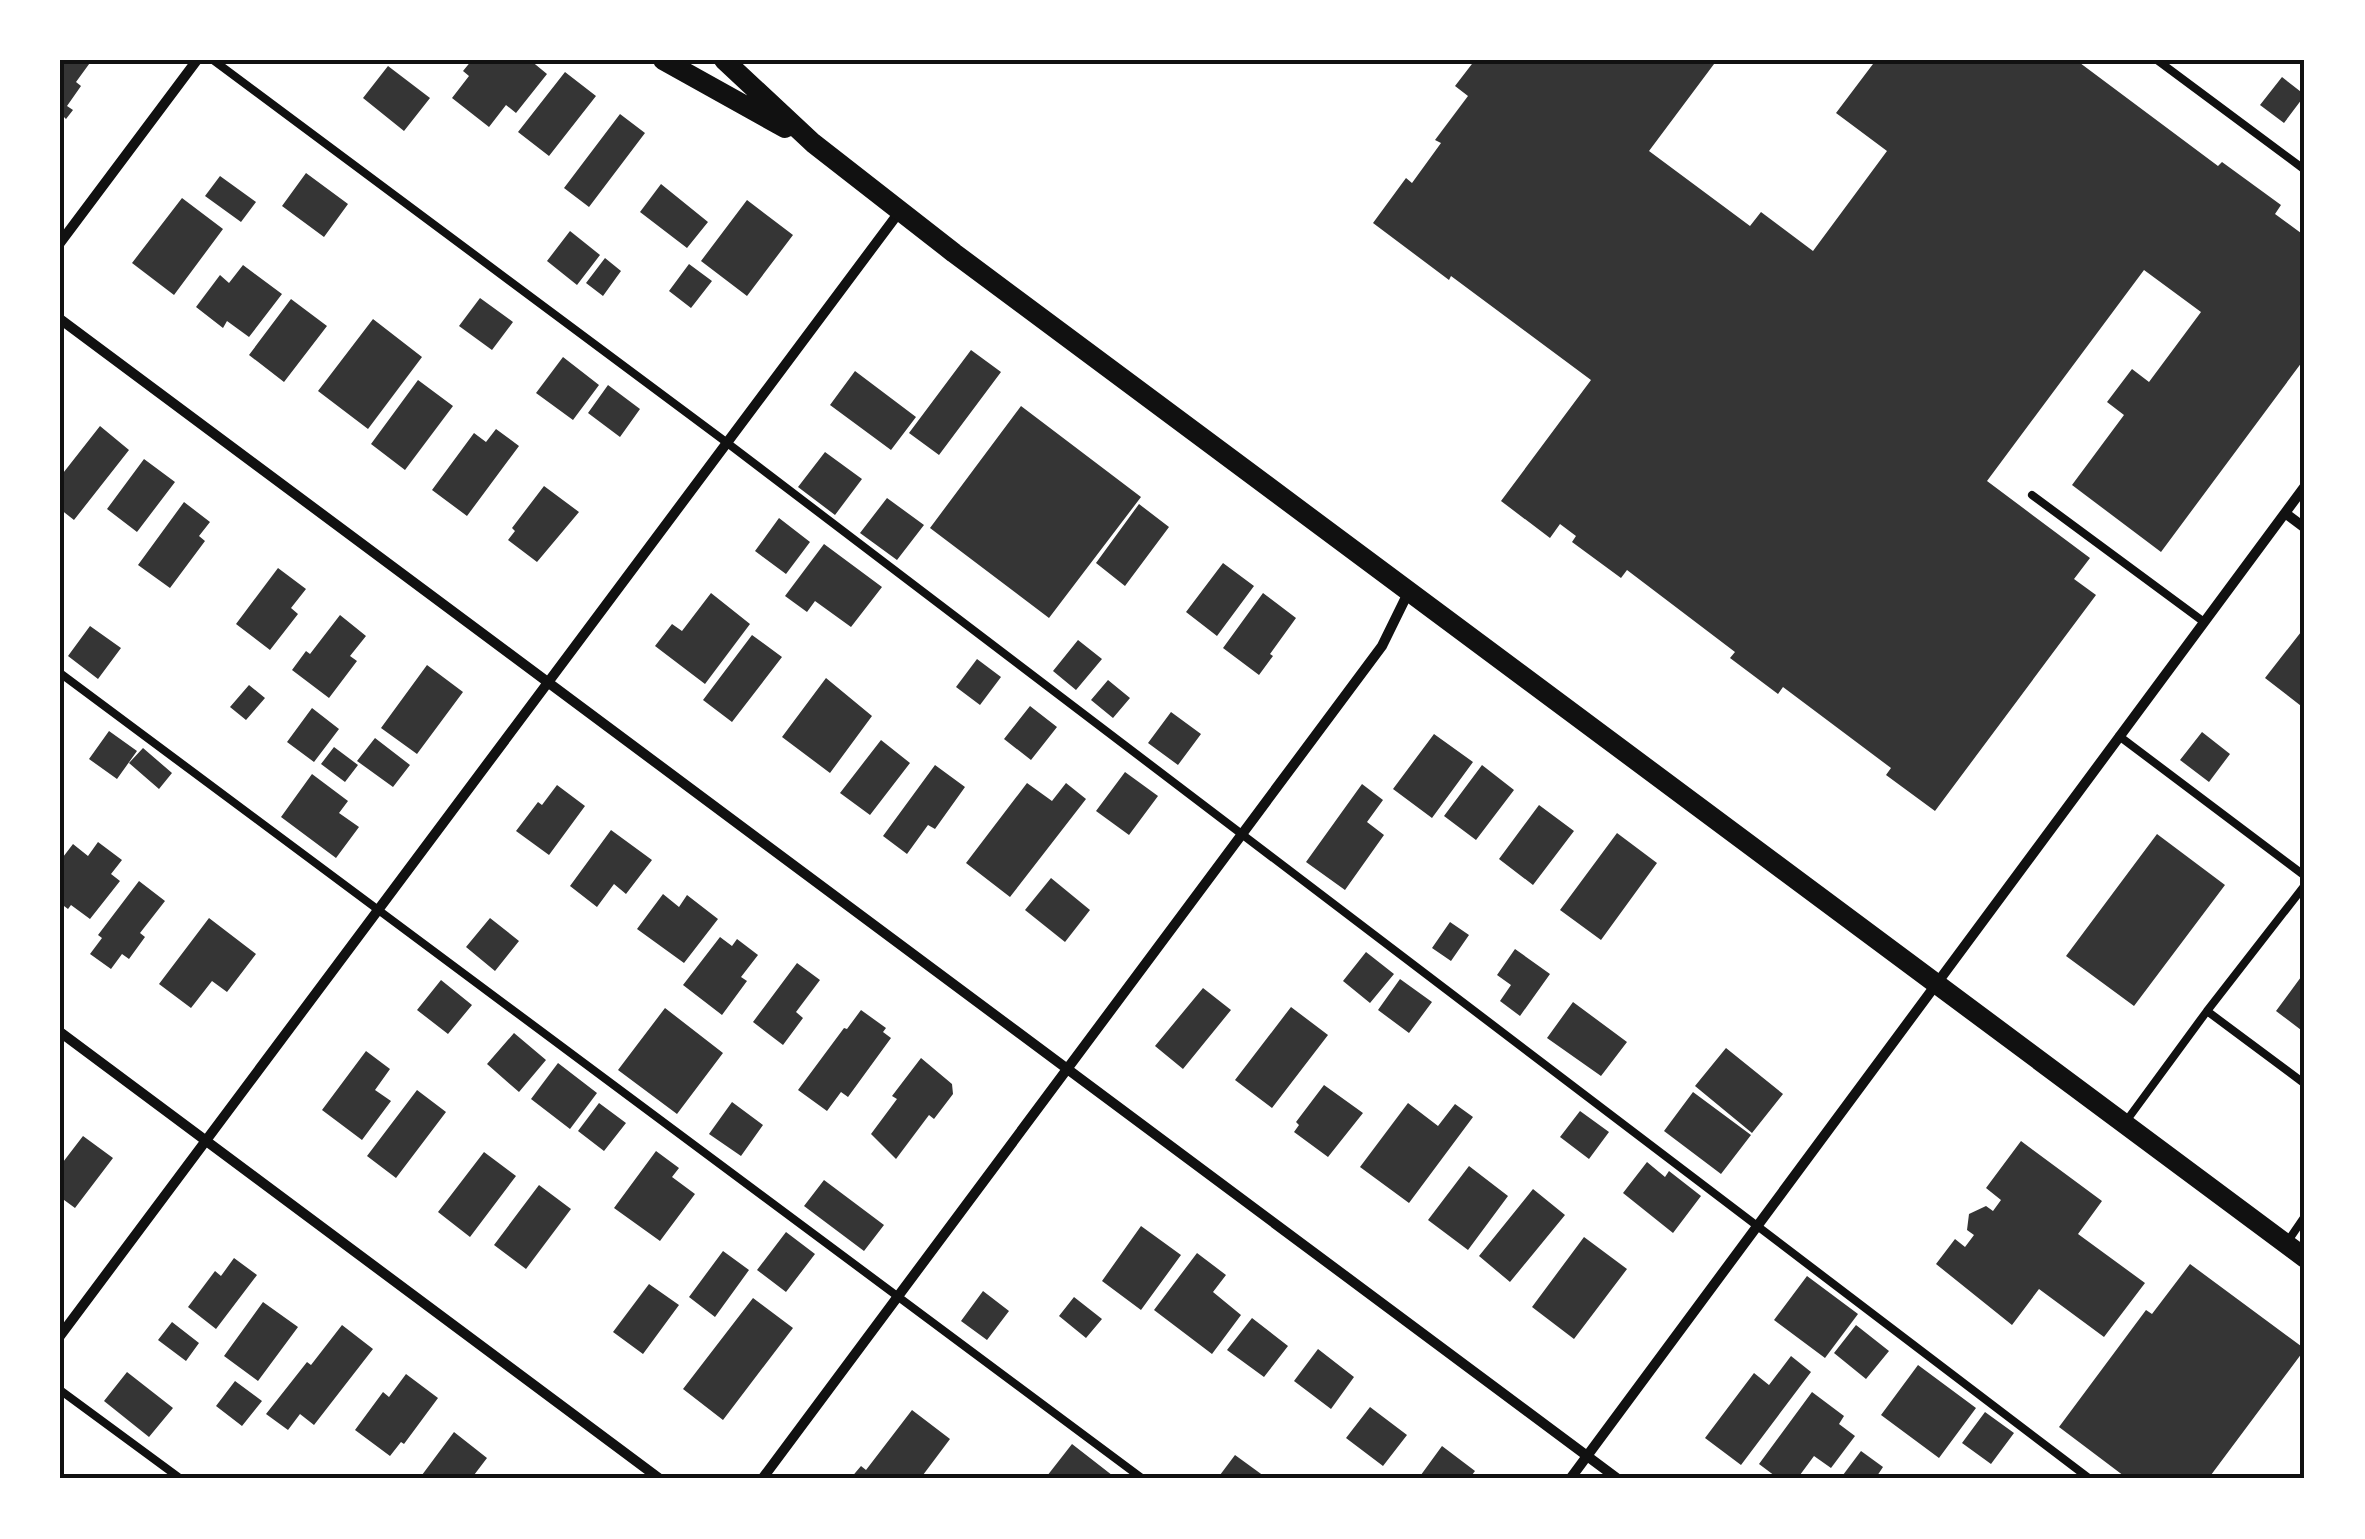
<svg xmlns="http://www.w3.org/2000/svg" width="2365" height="1539" font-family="Raleway,sans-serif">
<rect width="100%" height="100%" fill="#fff"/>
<path fill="#353535" d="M60,60H92L76,82L81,86L67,106L73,110L66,119L63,116L60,119Z
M472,60H530L547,74L516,113L506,105L489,127L452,98L469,76L463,71Z
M1475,60H1717L1649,151L1750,226L1761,212L1813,251L1887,151L1836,113L1876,60H2076L2218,166L2222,162L2281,205L2275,214L2305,236V358L2161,552L2072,485L2124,415L2107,402L2132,369L2149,382L2201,312L2144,270L1987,481L2090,558L2074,579L2096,595L1935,811L1886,775L1891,768L1783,687L1778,694L1730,658L1735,652L1627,570L1621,578L1572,542L1576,536L1560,524L1550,538L1501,501L1591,380L1451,276L1449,280L1373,223L1406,178L1412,183L1441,143L1435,140L1468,96L1455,86Z
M388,66L430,98L404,131L363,98Z
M565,72L596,96L549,156L518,132Z
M2282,77L2305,95L2284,123L2260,105Z
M620,114L645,133L589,207L564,188Z
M306,173L348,204L324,237L282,206Z
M220,176L256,202L241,222L205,196Z
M661,184L708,222L687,248L640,212Z
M182,198L223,229L174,295L132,263Z
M747,200L793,235L747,296L701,261Z
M570,231L600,255L577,285L547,261Z
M605,258L621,271L603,296L586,283Z
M689,264L712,281L691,308L669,291Z
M243,265L282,294L249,337L227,321L223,328L196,307L220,275L229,283Z
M480,298L513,322L492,350L459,326Z
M291,299L327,326L284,382L249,355Z
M373,319L422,357L368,429L318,391Z
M971,350L1001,372L939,455L909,433Z
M563,357L599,385L573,420L536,393Z
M855,371L916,417L891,450L830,405Z
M418,380L453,406L405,470L371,444Z
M608,385L640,409L620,437L588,413Z
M1021,406L1141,497L1049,618L930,528Z
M100,426L129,450L74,520L60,509V477Z
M496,429L519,446L467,516L432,490L474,433L486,442Z
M825,452L862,479L835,515L798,487Z
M144,459L175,482L137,532L107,509Z
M544,486L579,512L537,562L508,540L515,531L512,528Z
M887,498L924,525L897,560L860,533Z
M184,502L210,522L199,536L205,541L170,588L138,565Z
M1139,504L1169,527L1125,586L1096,563Z
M779,518L810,542L786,574L755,551Z
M824,544L882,587L851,627L815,601L807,612L785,596Z
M1223,563L1254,586L1217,636L1186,612Z
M278,568L306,589L291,608L298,614L270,650L236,624Z
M711,593L750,624L705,684L655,646L672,624L682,631Z
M1263,593L1296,618L1270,654L1273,656L1259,675L1223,648Z
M340,615L366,636L350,656L357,661L329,698L292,670L306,651L310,654Z
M90,626L121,648L98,679L68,656Z
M2301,632L2305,636V709L2265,678Z
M752,635L782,657L732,722L703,700Z
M1078,640L1102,659L1076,690L1053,671Z
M977,659L1001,677L980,705L956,687Z
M427,665L463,692L417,754L381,728Z
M826,678L872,716L830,773L782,737Z
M1108,680L1130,698L1113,718L1091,700Z
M249,685L265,698L246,720L230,707Z
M1030,706L1057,727L1031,760L1004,739Z
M312,708L339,729L314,762L287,742Z
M1171,712L1201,734L1178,765L1148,743Z
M109,731L137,751L117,779L89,759Z
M2202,732L2230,754L2209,782L2180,760Z
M1434,734L1473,762L1432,818L1393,789Z
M375,738L410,765L393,787L357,761Z
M881,740L910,763L870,815L840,793Z
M334,747L358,765L345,782L321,764Z
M143,748L172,773L159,789L129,763Z
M935,765L965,787L935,829L928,825L907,854L883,836Z
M1482,765L1514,790L1476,840L1444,816Z
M1125,772L1158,796L1129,835L1096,811Z
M312,774L348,801L339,813L359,827L336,858L281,817Z
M1027,783L1052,801L1066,783L1086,799L1010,897L966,863Z
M1362,784L1383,800L1367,822L1384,835L1345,890L1306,862Z
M557,785L585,806L549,855L516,831L538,802L542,805Z
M1539,805L1574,831L1533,885L1499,859Z
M611,830L652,860L626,894L614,884L597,907L570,886Z
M1617,833L1657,863L1601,940L1560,910Z
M2157,834L2225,885L2134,1006L2066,956Z
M98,842L122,860L111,874L120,881L90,919L71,905L68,909L60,903V861L73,844L88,856Z
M1051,878L1090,910L1065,942L1025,910Z
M139,881L165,901L140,933L145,937L129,959L122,954L111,969L90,954L102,938L98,935Z
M663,894L679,907L687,895L718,919L684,963L637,929Z
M209,918L256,954L227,992L212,981L191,1008L159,984Z
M490,918L519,941L495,971L466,947Z
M1450,922L1469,935L1451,961L1432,948Z
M720,937L732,946L737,939L758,955L741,977L747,981L722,1015L683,985Z
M1515,949L1550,974L1520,1016L1500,1001L1511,985L1497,975Z
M1366,952L1394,974L1370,1003L1343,981Z
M797,963L820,980L796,1012L803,1018L783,1045L753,1022Z
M2301,977L2305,981V1033L2276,1011Z
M1400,979L1432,1002L1409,1033L1378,1010Z
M441,980L472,1005L448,1034L417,1010Z
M1203,988L1231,1010L1183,1069L1155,1046Z
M1573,1002L1627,1042L1601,1076L1547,1038Z
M1291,1007L1328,1035L1272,1108L1235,1080Z
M665,1008L723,1053L677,1114L618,1070Z
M861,1010L886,1028L883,1032L891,1038L848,1097L841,1092L827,1111L798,1090L844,1028L847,1029Z
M514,1033L546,1060L519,1092L487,1064Z
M1726,1048L1783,1094L1752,1133L1695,1086Z
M366,1051L390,1069L375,1090L391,1101L362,1140L322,1110Z
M921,1058L952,1084L953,1094L934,1119L929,1115L896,1159L871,1134L897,1099L892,1096Z
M558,1063L597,1093L570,1129L531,1099Z
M1324,1085L1363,1113L1328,1157L1294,1132L1299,1125L1296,1122Z
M417,1090L446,1112L396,1178L367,1156Z
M1693,1092L1751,1135L1721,1174L1664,1131Z
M732,1102L763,1125L741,1156L709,1134Z
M599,1103L626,1123L604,1151L578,1131Z
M1408,1103L1438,1126L1455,1104L1473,1117L1409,1203L1360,1167Z
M1580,1111L1609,1132L1589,1159L1560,1137Z
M83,1136L113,1158L75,1208L60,1197V1166Z
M2021,1141L2102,1201L2078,1234L2145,1283L2104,1337L2039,1289L2012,1325L1936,1264L1955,1239L1965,1247L1974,1235L1967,1230L1969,1214L1986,1206L1993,1211L2001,1200L1986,1188Z
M656,1151L679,1168L672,1177L695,1194L660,1241L614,1208Z
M484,1152L516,1176L470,1237L438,1212Z
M1647,1162L1665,1177L1669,1171L1701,1196L1673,1233L1623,1193Z
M1469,1166L1508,1196L1468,1250L1428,1220Z
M824,1180L884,1225L864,1251L804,1206Z
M539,1185L571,1209L526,1269L494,1245Z
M1533,1189L1565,1215L1510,1282L1479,1256Z
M1141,1226L1181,1255L1141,1310L1102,1281Z
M786,1232L815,1254L786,1292L757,1270Z
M1584,1237L1627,1269L1574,1339L1532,1307Z
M723,1251L749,1270L715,1317L689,1297Z
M1197,1253L1226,1275L1213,1292L1241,1315L1212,1354L1154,1310Z
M234,1258L257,1275L216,1329L188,1307L215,1271L221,1276Z
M2190,1264L2305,1349L2208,1479H2128L2059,1427L2146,1310L2152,1314Z
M1807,1276L1858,1314L1825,1358L1774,1320Z
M649,1284L679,1305L643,1354L613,1332Z
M983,1291L1009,1311L987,1340L961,1321Z
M1074,1297L1102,1319L1086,1338L1059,1316Z
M753,1298L793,1328L723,1420L683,1389Z
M263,1302L298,1327L258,1381L224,1356Z
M1252,1318L1288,1346L1264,1377L1227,1350Z
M172,1322L199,1343L186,1361L158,1340Z
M342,1325L373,1349L314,1425L300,1414L288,1430L266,1414L307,1362L311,1365Z
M1856,1325L1889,1351L1866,1379L1834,1353Z
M1318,1349L1354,1377L1331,1409L1294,1381Z
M1791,1356L1811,1372L1741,1465L1705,1438L1754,1373L1769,1385Z
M1918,1365L1976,1408L1939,1458L1881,1415Z
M127,1372L173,1408L149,1437L104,1401Z
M406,1374L438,1398L404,1444L401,1442L390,1456L355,1430L383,1392L389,1397Z
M235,1381L262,1401L242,1426L216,1406Z
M1812,1392L1844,1416L1839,1424L1855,1436L1831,1468L1814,1456L1797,1479H1779L1759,1464Z
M1370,1407L1407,1435L1383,1466L1346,1438Z
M912,1410L950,1439L920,1479H850L861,1466L866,1470Z
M1985,1412L2014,1433L1991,1464L1962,1443Z
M454,1432L487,1458L471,1479H427L422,1475Z
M1072,1444L1117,1479H1051L1047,1476Z
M1442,1446L1475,1471L1469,1479H1418Z
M1861,1451L1883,1467L1875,1479H1840Z
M1235,1455L1268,1479H1217Z"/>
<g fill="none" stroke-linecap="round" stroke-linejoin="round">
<path stroke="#111" stroke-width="8" d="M213,60L726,442L2090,1479
M2157,60L2305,170
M2032,495L2204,622
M60,673L1143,1479
M2119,736L2305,876
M2305,885L2207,1011L2305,1084
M2127,1120L2207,1011
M2288,1241L2305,1216
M60,1390L181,1479"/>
<path stroke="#111" stroke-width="10" d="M60,243L197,60
M60,319L1618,1479
M2285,513L2305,528
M60,1032L660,1479
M60,1336L900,211
M762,1479L1382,646L1409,591
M1570,1479L2305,486"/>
<path stroke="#111" stroke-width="20" d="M663,60L785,128
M724,60L813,143L954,253L2305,1258"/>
</g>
<rect width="2365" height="1539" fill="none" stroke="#ffffff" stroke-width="125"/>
<rect x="62" y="62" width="2240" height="1414" fill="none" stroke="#111" stroke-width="4"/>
</svg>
